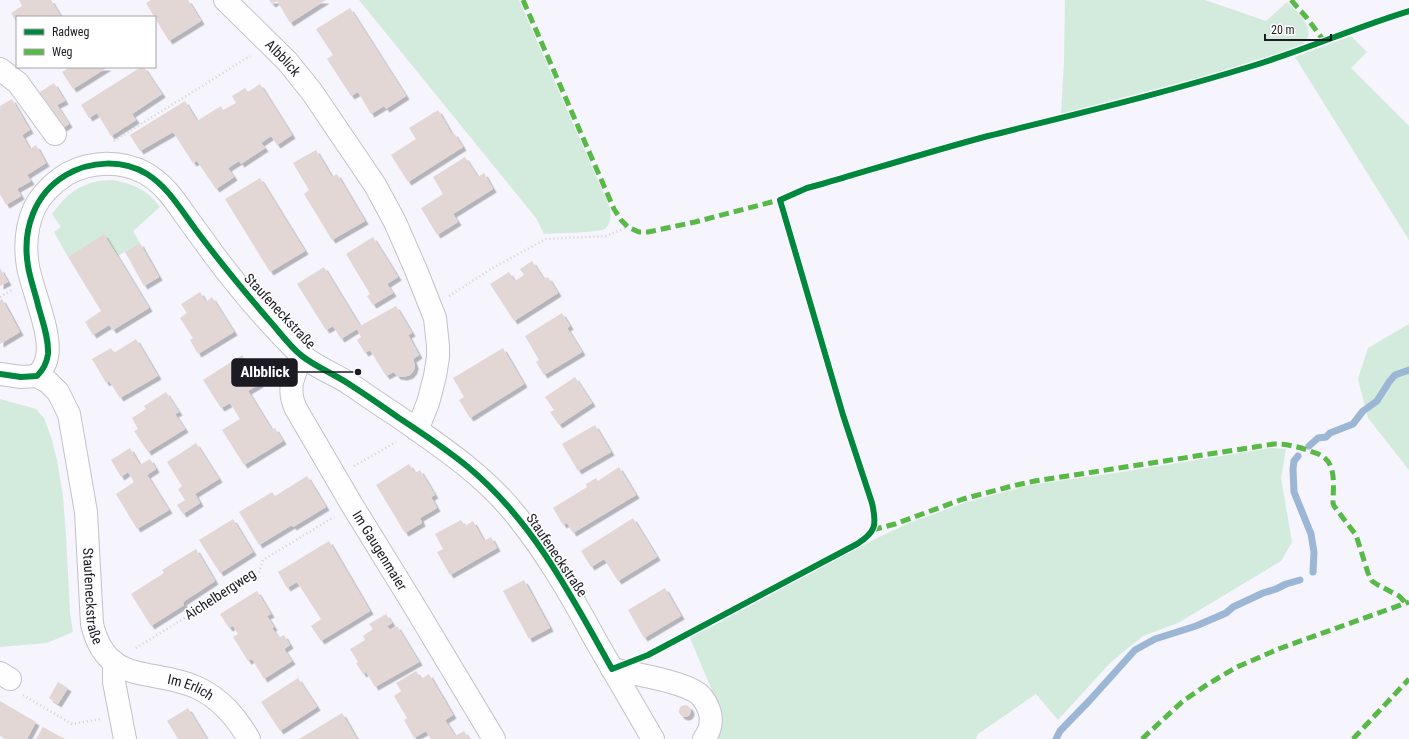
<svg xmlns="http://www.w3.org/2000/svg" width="1409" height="739" font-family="'Roboto Condensed',sans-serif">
<defs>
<filter id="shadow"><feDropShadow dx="3.5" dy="3.5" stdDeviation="0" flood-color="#0004"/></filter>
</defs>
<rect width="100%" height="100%" fill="#f6f4fc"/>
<path fill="#d3ebdc" d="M359,0H519L610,208C611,215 611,224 605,229C598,233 555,233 544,234L536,218Z
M1065,0H1205L1266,21L1287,2C1297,12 1319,29 1303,44L1279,53L1205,76L1061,114L1064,61Z
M1351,36L1367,52L1351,68L1409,126V240L1295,57Z
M112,180C134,184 146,189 160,207L133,231L140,243L118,256L104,235L68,257L54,232L61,227L52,214C69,191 83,181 112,180Z
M1409,324V470L1368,418L1358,379L1368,348Z
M0,399L36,409L44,418L51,437L57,460L63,496L66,535L70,613L73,632L47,643L0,647Z
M1271,448L1286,449L1281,478L1292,542L1281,561L1178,623L1143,636L1111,662L1058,720L1036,694L978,734L976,739H715L718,705L690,638L875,539L907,524L964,503L1030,485L1122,472Z"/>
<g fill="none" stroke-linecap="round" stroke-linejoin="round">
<path stroke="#9cb7d5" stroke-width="7" d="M1309,446L1318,438L1326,437L1330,433L1353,424L1363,411L1377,401L1389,382L1395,375L1409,370
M1298,456L1294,461L1293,469L1294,492L1311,534L1314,552L1313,572
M1056,739L1060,731L1090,700L1135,650L1155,639L1196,626L1226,613L1233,607L1263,593L1276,589L1286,584L1300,580"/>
</g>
<path fill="#e3d7d6" filter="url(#shadow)" d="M19,0H51L61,17H17V23L11,13L22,6Z
M151,0H188L201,21L169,41L146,3Z
M269,0H326L290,23L277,1L272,4Z
M350,8L406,96L386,109L384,106L371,114L358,92L351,96L327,59L333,55L316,29Z
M70,67H108L73,89L62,72Z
M141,67H144L162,94L132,114L136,120L111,136L97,113L89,118L81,105Z
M54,83L65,101L57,105L69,124L60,130L37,94Z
M260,84L292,135L277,145L271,136L261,143L265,148L241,164L239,161L228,168L234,177L216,189L197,161L193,163L173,132L140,151L130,135L185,101L197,121L221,106L223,110L236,103L232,96L245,88L248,92Z
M12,99L30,130L22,135L30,149L36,145L46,163L27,175L31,181L17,189L21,196L6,205L0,194V106Z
M438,110L452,134L454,133L463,147L408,182L391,155L416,139L409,128Z
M316,150L332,177L337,174L365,221L332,240L304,194L309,190L293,163Z
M465,157L478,177L484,173L493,189L453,214L458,222L437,235L421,208L443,194L433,177Z
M260,178L305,251L270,272L225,199Z
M104,234L149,308L113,330L109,325L93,335L85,322L101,311L68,257Z
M373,237L398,277L387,284L393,293L373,305L367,296L370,294L346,254Z
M140,243L159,277L144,286L125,252Z
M532,261L544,279L548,277L558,293L514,321L490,284L509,272L515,281L524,275L520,269Z
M324,267L360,326L396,306L412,333L408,335L419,355L413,359L415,365L414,370L410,375L404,377L397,376L394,372L386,376L370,350L365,353L357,340L361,337L357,329L341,339L333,326L326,330L297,284Z
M0,268L8,282L0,286Z
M200,292L206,302L212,297L234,332L198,354L190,340L193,338L180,318L187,313L181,304Z
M2,299L20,332L0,344V300Z
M562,313L570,326L567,328L582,352L544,375L536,362L539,360L525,336Z
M136,339L158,376L120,398L109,381L106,383L92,359L111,348L114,353Z
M503,348L524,384L470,418L459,400L464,397L453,378Z
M242,355L260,384L248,391L272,430L275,428L283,441L244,465L222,430L240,419L230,403L221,408L203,380Z
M575,377L592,403L559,425L550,412L554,410L545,397Z
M166,392L179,412L175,414L185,429L148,452L134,431L138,429L132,418L146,409L144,406Z
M595,425L611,452L578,471L562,444Z
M196,443L219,479L195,494L200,503L183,514L177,505L185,500L178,489L182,486L167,462Z
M130,448L140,465L150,459L156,469L147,475L169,510L137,529L116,494L134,482L128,472L121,477L111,460Z
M409,464L415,473L420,470L435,495L431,497L437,508L420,518L422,523L405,533L376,485Z
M619,467L636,495L573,533L567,523L563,525L553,508L587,487L586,484L596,478L598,481Z
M307,476L326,507L293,527L292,525L259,545L239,512L272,492L275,496Z
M633,518L657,557L618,581L604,559L591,567L581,551Z
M233,519L253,552L220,573L199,540Z
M461,520L465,526L473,521L484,541L491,537L497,548L450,575L437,552L443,549L435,534Z
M329,541L370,611L321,641L311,626L321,619L297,582L287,588L278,572Z
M196,549L215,581L183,602L184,605L151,626L131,594L164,573L162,570Z
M524,580L550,628L529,639L503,591Z
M665,588L681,616L644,638L628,610Z
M257,591L271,614L267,616L274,627L272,628L279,638L284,635L290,645L284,649L292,661L264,679L252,659L248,661L233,637L238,634L233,626L229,628L220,614Z
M386,614L392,623L387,626L390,630L397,626L419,662L375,687L366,672L363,674L356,663L358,662L350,649L365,640L363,636L373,629L369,624Z
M416,671L421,679L429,674L453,715L445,720L455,736L464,731L469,739H431L426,731L414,738L404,720L407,718L394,696L401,691L396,683Z
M298,678L317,707L280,731L261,702Z
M58,682L68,688L58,704L49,698Z
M0,701L36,722L27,739H3L4,738L0,736Z
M679 711a6 6 0 1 1 12 0a6 6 0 1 1-12 0Z
M188,708L207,739H178L167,721Z
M342,713L357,739H299Z
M43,727L65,739H36Z"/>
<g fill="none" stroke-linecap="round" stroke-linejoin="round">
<g stroke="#c3c1c9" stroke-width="24">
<g id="minor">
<path id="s1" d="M225,0L287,61L312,92L375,185L395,222L416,270L435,318L438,346V357L435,376L428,403L417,430"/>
<path d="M0,69L18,83L55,134"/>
<path id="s2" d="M302,356C294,375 286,388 296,409L352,505L410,599L494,739"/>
<path d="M0,374L21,377L37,376"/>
<path d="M37,376C42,370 46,364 47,357C52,334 33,292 28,267C25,248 26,227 34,209C41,194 53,183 67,174C91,161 121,160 145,173C163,183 174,199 185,215C195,229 205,242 214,255C239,288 269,324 299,353C311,365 335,374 350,384C366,395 382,406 399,417C440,446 483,474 515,514C547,553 572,597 596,641C615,674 634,706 653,739"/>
<path id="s3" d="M37,376L48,382L58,392L69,414L86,512L92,624C107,687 153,667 198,688C221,699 236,717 249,739"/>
<path d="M114,662V682L125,739"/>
<path d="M612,669C634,674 682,681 699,694C704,699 708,706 710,713C712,722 710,731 704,739"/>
<path d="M0,673L10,679"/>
</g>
</g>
<path stroke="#d3d2d5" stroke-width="2.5" stroke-dasharray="1 3" stroke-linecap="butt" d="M114,141L250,56
M449,296L491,269L546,239L606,236L628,227
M0,297L12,290
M354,466L396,442
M136,648L259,572L263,560L334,517
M23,695L72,724L100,719"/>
<use href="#minor" stroke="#fefdff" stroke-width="22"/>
<path stroke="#58b947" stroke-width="5" stroke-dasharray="10 5" stroke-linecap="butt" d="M523,0L614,209L621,220L628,227L639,232H648L695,222L783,199
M1291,0L1306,17L1324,41
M872,530L895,524L963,499L1012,486L1035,481L1274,444C1285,444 1296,446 1307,450C1312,452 1318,453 1322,456C1337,465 1333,488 1333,503L1334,506L1356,535L1368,573L1372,581L1378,585L1399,596L1406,603
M1142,739L1183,701L1208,684L1237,667L1281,648L1409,602
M1353,739L1409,679"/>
<g stroke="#fff" stroke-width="8">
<path id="cycleway" d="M0,374L21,377L37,376C43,370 47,362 48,354C49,338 42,320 38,305C35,292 30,279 28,266C22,230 34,194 66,175C90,161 122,159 147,174C168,187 181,210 196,230C219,261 243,290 268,319C279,331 289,346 302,356C316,367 334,374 349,384C366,395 382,406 399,418C422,433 446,449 468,467C533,521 572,597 612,669L648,655L857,544C876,532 877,525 872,503L843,415L780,200L807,188L822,184C877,168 932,151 988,136C1076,114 1165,93 1252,66C1305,50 1356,27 1409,11"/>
</g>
<use href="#cycleway" stroke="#00873e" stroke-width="6"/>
</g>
<g text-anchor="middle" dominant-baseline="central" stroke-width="3" stroke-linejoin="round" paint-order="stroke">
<g font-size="14" fill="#1c1a22" stroke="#fff">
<text stroke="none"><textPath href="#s1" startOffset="82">Albblick</textPath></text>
<text transform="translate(280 311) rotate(47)">Staufeneckstraße</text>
<text stroke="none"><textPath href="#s2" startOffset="220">Im Gaugenmaier</textPath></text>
<text transform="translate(557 555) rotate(56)">Staufeneckstraße</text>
<text transform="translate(220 594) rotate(-33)">Aichelbergweg</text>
<text stroke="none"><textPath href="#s3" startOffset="235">Staufeneckstraße</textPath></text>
<text stroke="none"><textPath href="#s3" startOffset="389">Im Erlich</textPath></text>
</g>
</g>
<path fill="none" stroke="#1c1a22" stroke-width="1.5" d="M358 372L297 372"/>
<circle fill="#1c1a22" stroke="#fff" stroke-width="1.5" cx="358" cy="372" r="4"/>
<rect fill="#1c1a22" stroke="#1c1a22" stroke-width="1.5" x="232" y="359" width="65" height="27" rx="4"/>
<g font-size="15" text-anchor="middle" font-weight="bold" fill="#fff">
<text x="265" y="377">Albblick</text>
</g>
<rect x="16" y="16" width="140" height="52" fill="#ffffff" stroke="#a4a3a7"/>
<rect x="24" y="29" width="20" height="6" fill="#00873e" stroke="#a4a3a7"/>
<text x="52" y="36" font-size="12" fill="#1c1a22">Radweg</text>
<rect x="24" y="49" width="20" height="6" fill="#58b947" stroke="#a4a3a7"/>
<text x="52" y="56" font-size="12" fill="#1c1a22">Weg</text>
<path d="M1265 34v6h66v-6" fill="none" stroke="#1c1a22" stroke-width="2"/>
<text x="1271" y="34" font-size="12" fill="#1c1a22" stroke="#ffffff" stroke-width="3" paint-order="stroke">20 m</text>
</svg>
